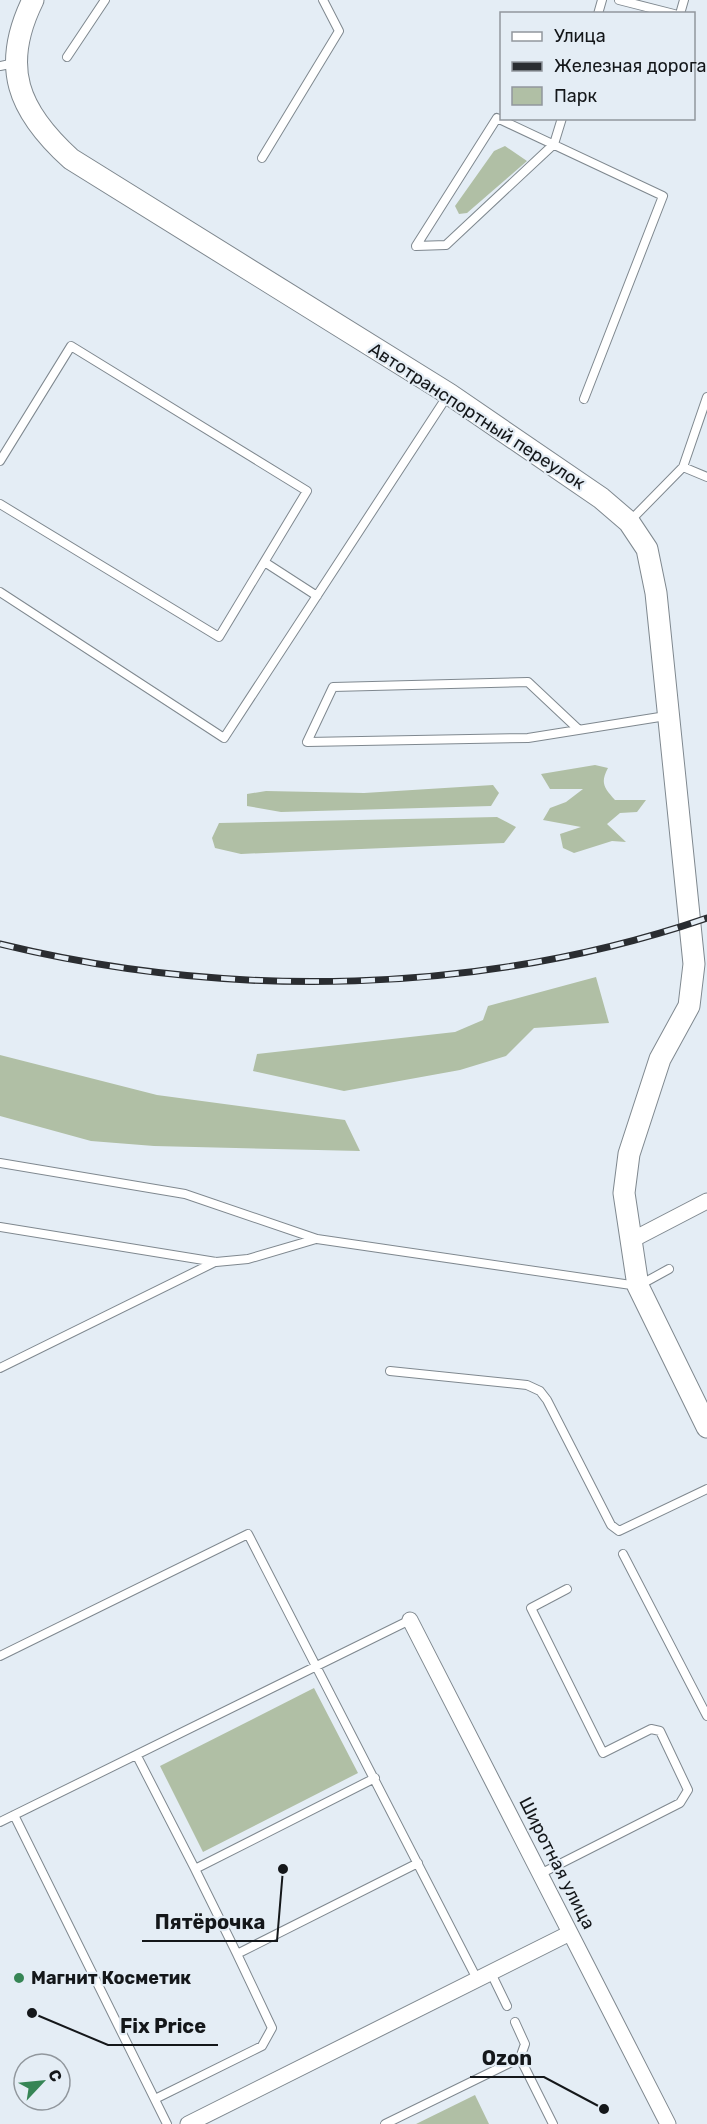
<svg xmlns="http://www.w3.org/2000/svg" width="707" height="2124" font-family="Rubik,sans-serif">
<rect width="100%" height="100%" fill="#e4edf5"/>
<path fill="#b0bfa5" d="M505,146L527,161L467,213L459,214L455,206L494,151Z
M595,765L608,768C600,783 604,788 615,800H646L637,812L620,813L607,824L626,842L612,841L574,853L563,848L560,834L581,827L543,820L550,808L566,802L583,789H550L541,774Z
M493,785L499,793L491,806L281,812L247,806V794L266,791L364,793Z
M497,817L516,827L504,843L241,854L215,848L212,838L219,823Z
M596,977L609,1023L534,1028L506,1056L460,1070L344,1091L253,1071L257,1054L455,1032L483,1020L488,1006Z
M0,1055L157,1095L345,1120L360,1151L154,1146L91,1141L0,1116Z
M314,1688L358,1773L203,1852L160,1766Z
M475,2095L489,2124H416Z"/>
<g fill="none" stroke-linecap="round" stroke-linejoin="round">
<g stroke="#7f888f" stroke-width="10">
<path id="lane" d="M619,0L674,14
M598,14L602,0
M680,14L684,0
M67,57L105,0
M0,66L10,64
M562,118L554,144L446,245L416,246L497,118L663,196L584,399
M262,158L339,31L323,0
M0,461L71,346L307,491L219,637L0,504
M683,467L707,477
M630,521L683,467L707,397
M266,563L317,596
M0,592L224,738L448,395
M578,729L528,682L333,687L307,742L528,738L666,716
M0,1163L185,1194L317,1239L638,1286L669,1269
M0,1227L216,1262L248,1259L316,1239
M0,1368L215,1262
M390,1371L527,1385L540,1391L547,1400L611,1525L619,1531L707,1489
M623,1554L707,1716
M0,1656L248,1534L477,1979
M137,1756L195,1869
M375,1778L195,1869L237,1954L418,1863
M14,1815L167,2124
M0,1822L410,1620
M540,1874L680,1803L688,1790L660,1731L651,1729L603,1753L531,1608L567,1589
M491,1973L507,2006
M515,2022L525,2044L520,2058
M155,2099L262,2046L272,2028L237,1954
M385,2124L520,2058L553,2124"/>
</g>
<g stroke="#7f888f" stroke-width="17">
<path id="street" d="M630,1241L707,1201
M410,1620L668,2124
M188,2124L570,1933"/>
</g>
<g stroke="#7f888f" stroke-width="23">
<path id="secondary" d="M33,0C0,67 18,111 71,159L449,394L601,498L629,522L647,549L656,593L694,964L689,1006L660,1059L629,1154L624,1193L638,1286L707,1427"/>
</g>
<use href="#lane" stroke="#fff" stroke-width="8"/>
<use href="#street" stroke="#fff" stroke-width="15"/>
<use href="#secondary" stroke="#fff" stroke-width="21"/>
<g stroke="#2a2d31" stroke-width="7">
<path id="rail" d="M0,944C229,1000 482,995 707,918"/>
</g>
<use href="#rail" stroke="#e4edf5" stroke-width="4.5" stroke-dasharray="14" stroke-linecap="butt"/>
</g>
<circle fill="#368555" stroke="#e4edf5" stroke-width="2" cx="19" cy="1978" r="6"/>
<g text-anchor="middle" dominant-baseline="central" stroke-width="4.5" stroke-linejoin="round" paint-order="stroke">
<g font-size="18" fill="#14171a" stroke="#e4edf5">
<text transform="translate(477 416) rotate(33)">Автотранспортный переулок</text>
<text transform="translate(557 1863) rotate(63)">Широтная улица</text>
</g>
<g font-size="18" font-weight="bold" fill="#14171a" stroke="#e4edf5" text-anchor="start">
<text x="31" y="1978">Магнит Косметик</text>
</g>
</g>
<path fill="none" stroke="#14171a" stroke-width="2" d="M283 1869L277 1941H142M32 2013L108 2045H218M604 2109L544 2077H470"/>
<g fill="#14171a" stroke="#e4edf5" stroke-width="2">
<circle cx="283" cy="1869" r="6"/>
<circle cx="32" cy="2013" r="6"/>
<circle cx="604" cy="2109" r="6"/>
</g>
<g font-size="20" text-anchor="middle" font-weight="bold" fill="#14171a" stroke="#e4edf5" stroke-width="4.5" stroke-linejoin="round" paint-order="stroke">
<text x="210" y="1929">Пятёрочка</text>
<text x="163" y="2033">Fix Price</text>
<text x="507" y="2065">Ozon</text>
</g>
<rect x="500" y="12" width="195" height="108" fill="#e4edf5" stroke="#91979d" stroke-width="1.5"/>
<rect x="512" y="32" width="30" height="9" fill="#ffffff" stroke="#91979d" stroke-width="1.5"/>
<text x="554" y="42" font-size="18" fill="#14171a">Улица</text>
<rect x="512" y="62" width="30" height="9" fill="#2a2d31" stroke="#91979d" stroke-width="1.5"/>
<text x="554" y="72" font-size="18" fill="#14171a">Железная дорога</text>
<rect x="512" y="87" width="30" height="18" fill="#b0bfa5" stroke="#91979d" stroke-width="1.5"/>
<text x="554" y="102" font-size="18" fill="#14171a">Парк</text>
<g transform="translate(42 2082) rotate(64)"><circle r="28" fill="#e4edf5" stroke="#91979d" stroke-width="1.5"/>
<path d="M0-4.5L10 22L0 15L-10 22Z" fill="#368555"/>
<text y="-9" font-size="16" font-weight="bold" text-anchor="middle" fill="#14171a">С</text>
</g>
</svg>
